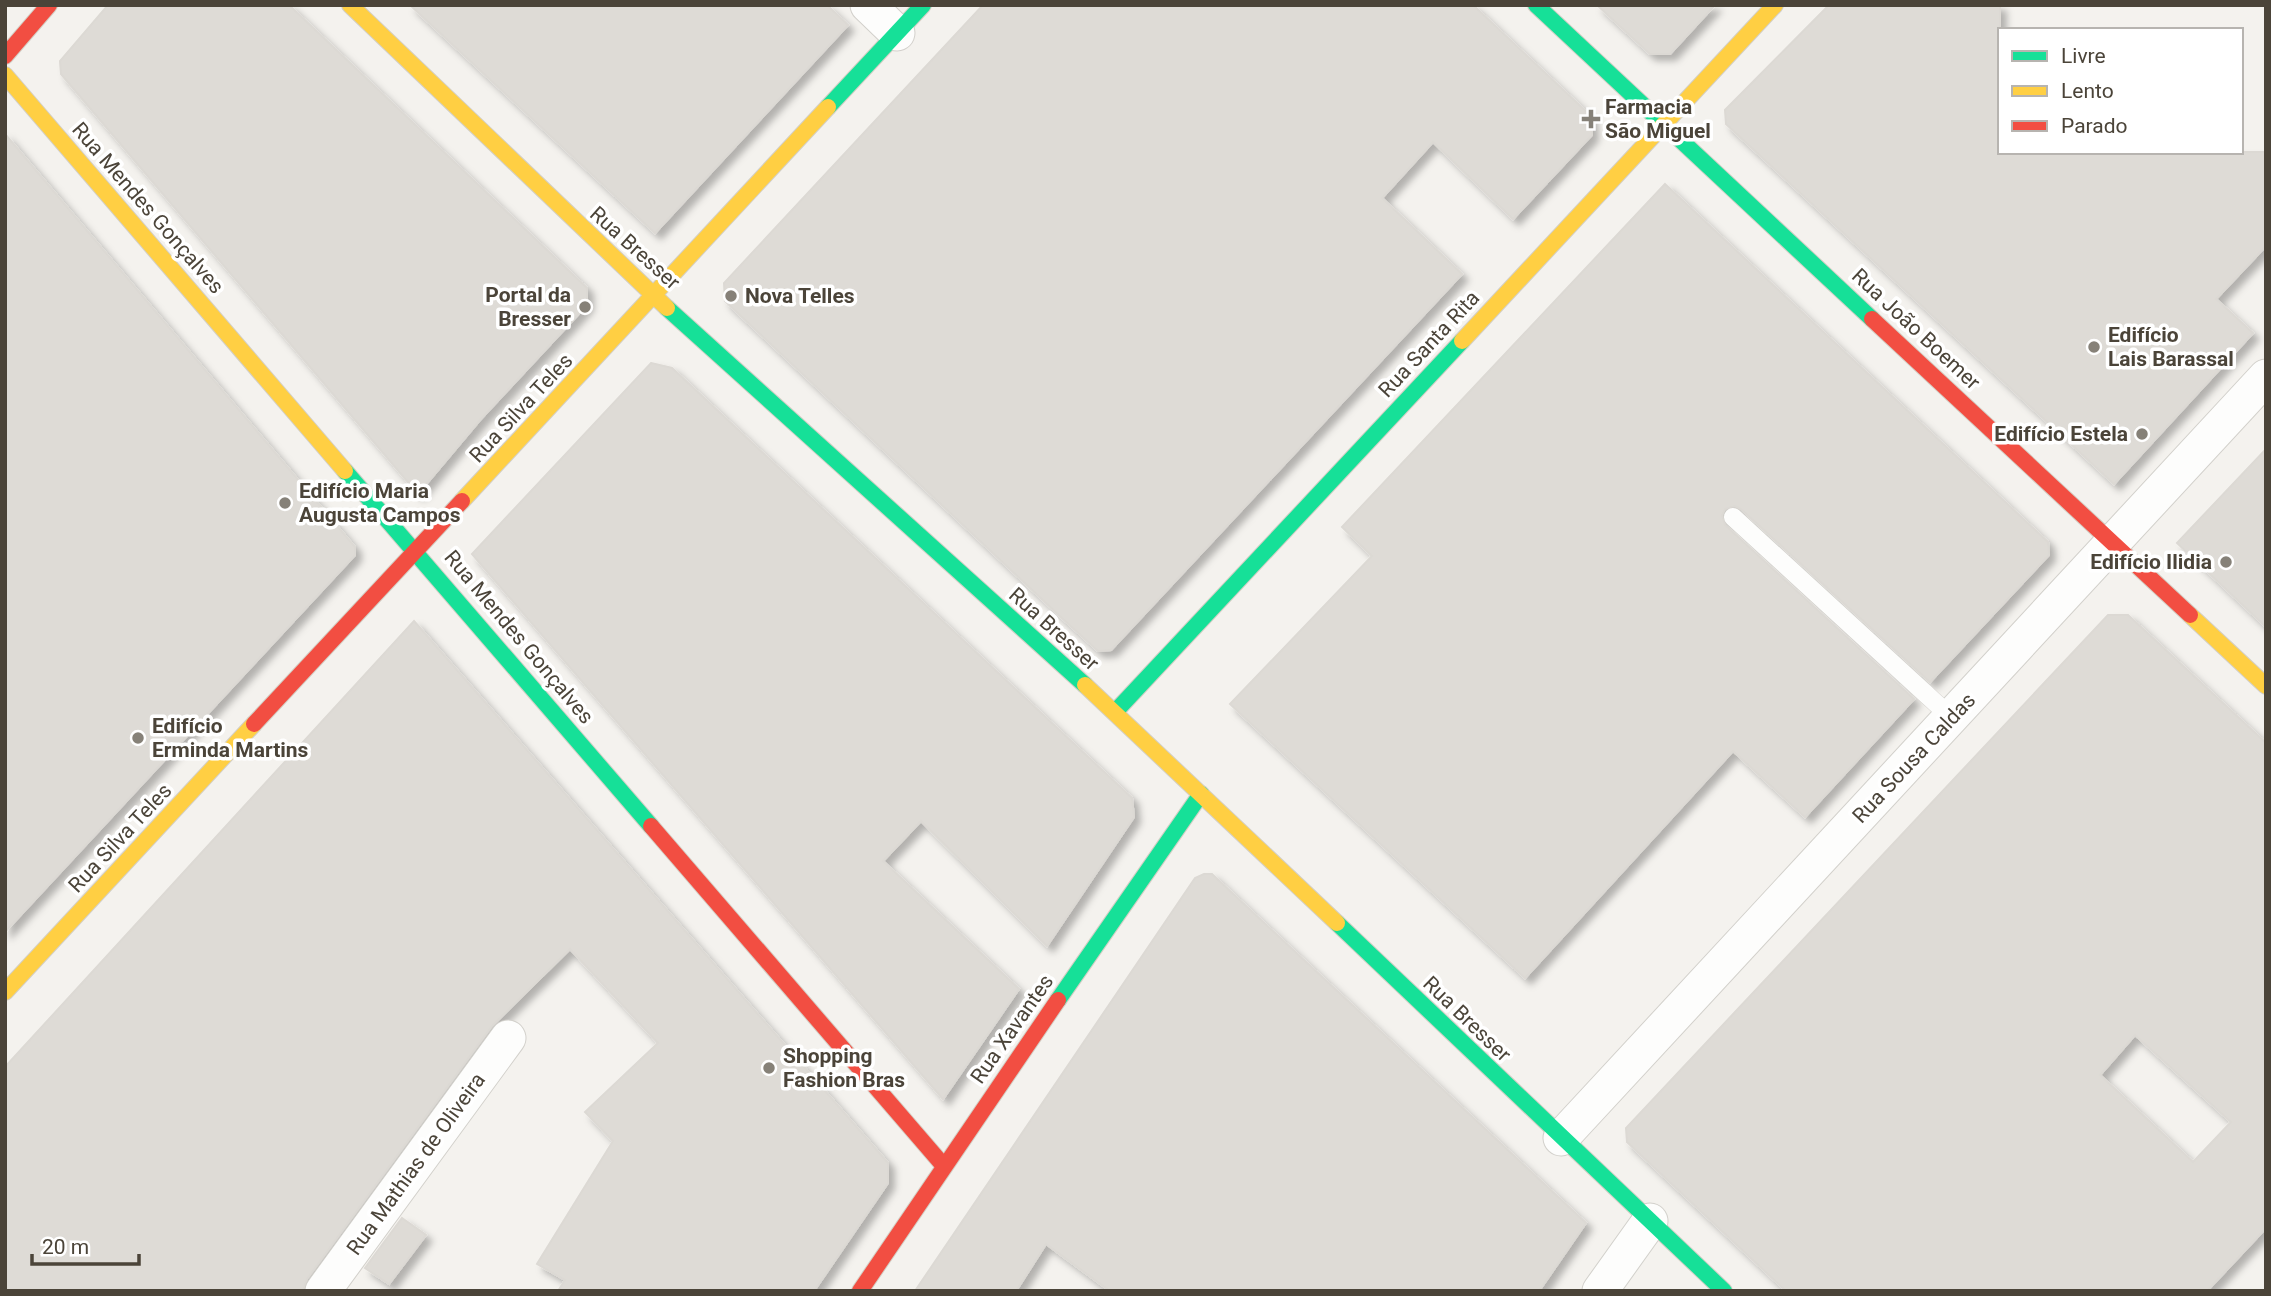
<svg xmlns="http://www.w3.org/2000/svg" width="2271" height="1296" font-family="Roboto,sans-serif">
<defs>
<filter id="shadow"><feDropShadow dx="6" dy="6" stdDeviation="3.5" flood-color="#0004"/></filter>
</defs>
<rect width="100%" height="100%" fill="#f4f2ee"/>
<path fill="#dedbd6" stroke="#dcd9d4" stroke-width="2" fill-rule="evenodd" filter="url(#shadow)" d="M108,5H289L587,288V305L480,420L418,494L61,74L60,61Z
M410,5H827L848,25L655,233Z
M983,5H1473L1591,116L1592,135L1513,219L1433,142L1382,198L1462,274L1111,650L1098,651L1063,619L725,301L724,283Z
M1597,5H1715L1670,54H1650Z
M1829,5H2000V152H2266V246L2216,299L2253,333L2114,484L1726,124L1725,110Z
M5,134L355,547V555L5,932Z
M1665,184L2048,542L2049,555L1930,682L1741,509L1735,506L1725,509L1722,515L1725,525L1914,699L1805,817L1733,751L1525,978L1230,704L1372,556L1342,527Z
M651,363L672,368L1132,798L1134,817L1047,946L921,821L883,861L1019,989L943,1099L472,554Z
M2266,449V627L2177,543Z
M2108,615H2128L2266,743V1228L2207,1291H1786L1627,1142L1626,1128ZM2135,1035L2231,1122L2193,1162L2100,1075Z
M414,621L888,1163V1183L814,1291H558L565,1280L537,1264L613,1141L585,1112L658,1043L570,949L492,1026L307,1279L303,1291H5V1067Z
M1204,874H1212L1230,891L1586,1223L1539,1291H1110L1046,1244L1016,1291H915L1195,878Z
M402,1218L426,1235L389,1284L365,1268Z"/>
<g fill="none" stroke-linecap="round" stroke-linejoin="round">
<g stroke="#d2d0cb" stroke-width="19">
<path id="lane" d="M1733,517L1951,717"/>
</g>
<g stroke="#d2d0cb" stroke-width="37">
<path id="street" d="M868,5L897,33
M1561,1138L2266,377
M323,1291L508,1038
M1600,1291L1650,1221"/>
</g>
<g stroke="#d3cfc5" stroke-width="18">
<path id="fast" d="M1536,5L1872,319
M828,107L923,5
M667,308L1085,685
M345,471L651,826
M1115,712L1462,341
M1337,923L1724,1291
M1058,1000L1201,794"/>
</g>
<g stroke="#d3cfc5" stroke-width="18">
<path id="slow" d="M350,5L667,308
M5,75L345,471
M1462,341L1775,5
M462,501L828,107
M2190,615L2266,686
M1085,685L1337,923
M5,992L254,724"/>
</g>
<g stroke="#d3cfc5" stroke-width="18">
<path id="jam" d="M5,56L49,5
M1872,319L2190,615
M254,724L462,501
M651,826L943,1165
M860,1291L1058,1000"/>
</g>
<use href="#lane" stroke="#fdfdfc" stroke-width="18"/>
<use href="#street" stroke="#fdfdfc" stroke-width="35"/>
<use href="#fast" stroke="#16e098" stroke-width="16"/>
<use href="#slow" stroke="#ffcf43" stroke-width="16"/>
<use href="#jam" stroke="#f24e42" stroke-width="16"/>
</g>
<g fill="#868178" stroke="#fff" stroke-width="2.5">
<path d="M1587.5 108.5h7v7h7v7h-7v7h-7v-7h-7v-7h7z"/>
<circle cx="731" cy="296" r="7"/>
<circle cx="585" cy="307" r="7"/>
<circle cx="2094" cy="347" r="7"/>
<circle cx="2142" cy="434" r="7"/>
<circle cx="285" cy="503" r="7"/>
<circle cx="2226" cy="562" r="7"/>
<circle cx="138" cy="738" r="7"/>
<circle cx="769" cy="1068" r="7"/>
</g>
<g text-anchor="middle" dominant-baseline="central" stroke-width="7" stroke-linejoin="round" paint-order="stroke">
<g font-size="21" font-weight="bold" fill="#4b4439" stroke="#fff" text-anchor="start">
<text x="1605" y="107">Farmacia<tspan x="1605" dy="24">São Miguel</tspan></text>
<text x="571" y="295" text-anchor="end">Portal da<tspan x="571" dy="24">Bresser</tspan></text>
<text x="745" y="296">Nova Telles</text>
<text x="2108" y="335">Edifício<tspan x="2108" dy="24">Lais Barassal</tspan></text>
<text x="2128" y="434" text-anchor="end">Edifício Estela</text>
<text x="299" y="491">Edifício Maria<tspan x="299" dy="24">Augusta Campos</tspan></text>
<text x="2212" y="562" text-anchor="end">Edifício Ilidia</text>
<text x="152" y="726">Edifício<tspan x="152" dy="24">Erminda Martins</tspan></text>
<text x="783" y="1056">Shopping<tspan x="783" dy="24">Fashion Bras</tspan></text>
</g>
<g font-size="21" fill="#4b4439" stroke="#fff">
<text transform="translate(148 208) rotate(49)">Rua Mendes Gonçalves</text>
<text transform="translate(635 248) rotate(42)">Rua Bresser</text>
<text transform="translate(1916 329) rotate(43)">Rua João Boemer</text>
<text transform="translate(1429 344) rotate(-47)">Rua Santa Rita</text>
<text transform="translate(521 408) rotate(-47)">Rua Silva Teles</text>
<text transform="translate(1054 629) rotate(42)">Rua Bresser</text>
<text transform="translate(519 637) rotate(50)">Rua Mendes Gonçalves</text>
<text transform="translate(1914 758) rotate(-47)">Rua Sousa Caldas</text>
<text transform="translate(120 838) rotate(-47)">Rua Silva Teles</text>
<text transform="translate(1467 1019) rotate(44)">Rua Bresser</text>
<text transform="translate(1012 1029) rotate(-55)">Rua Xavantes</text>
<text transform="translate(416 1164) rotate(-54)">Rua Mathias de Oliveira</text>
</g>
</g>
<rect width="2271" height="1296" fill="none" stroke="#4b4439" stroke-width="14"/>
<rect x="1998" y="28" width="245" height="126" fill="#ffffff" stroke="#b7b4b0" stroke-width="2"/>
<rect x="2012" y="51" width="35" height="10" fill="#16e098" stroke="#b7b4b0" stroke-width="2"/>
<text x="2061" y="63" font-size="21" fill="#4b4439">Livre</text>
<rect x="2012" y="86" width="35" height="10" fill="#ffcf43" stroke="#b7b4b0" stroke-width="2"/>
<text x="2061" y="98" font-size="21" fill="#4b4439">Lento</text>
<rect x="2012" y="121" width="35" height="10" fill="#f24e42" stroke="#b7b4b0" stroke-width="2"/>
<text x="2061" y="133" font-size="21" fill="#4b4439">Parado</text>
<path d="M32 1254v10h107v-10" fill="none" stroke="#4b4439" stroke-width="3.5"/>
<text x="42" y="1254" font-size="21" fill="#4b4439" stroke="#ffffff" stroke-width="5" paint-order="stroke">20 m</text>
</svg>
